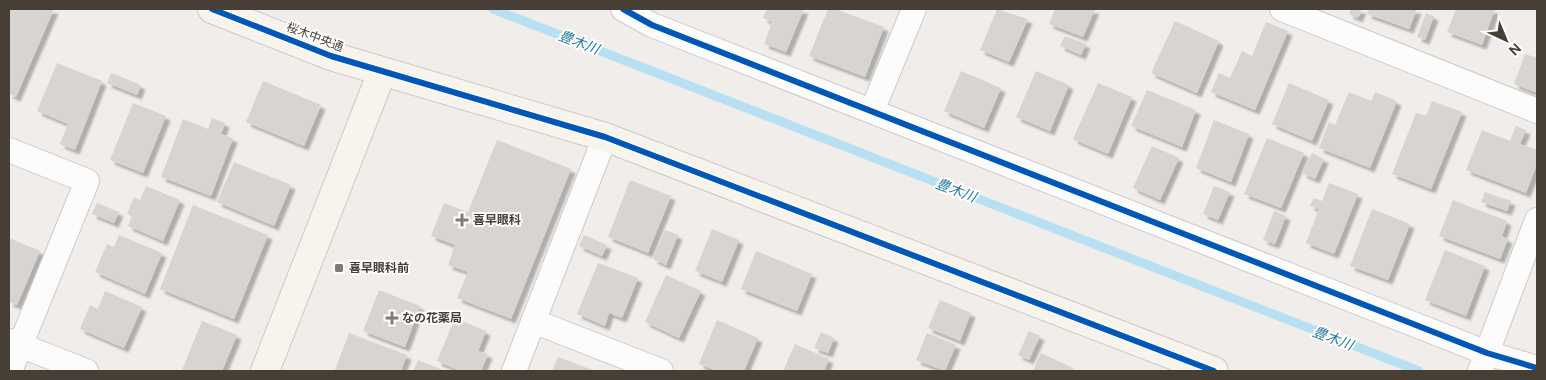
<svg xmlns="http://www.w3.org/2000/svg" width="1546" height="380" font-family="'DM Sans','Noto Sans JP',sans-serif">
<defs>
<filter id="shadow"><feDropShadow dx="4.5" dy="4.5" stdDeviation="1" flood-color="#0004"/></filter>
</defs>
<rect width="100%" height="100%" fill="#f0edea"/>
<g fill="none" stroke-linecap="round" stroke-linejoin="round">
<path stroke="#b7e0f2" stroke-width="9" d="M493,9L1419,371"/>
</g>
<path fill="#d8d4d0" filter="url(#shadow)" d="M9,9H54L16,97L9,94Z
M767,9H804L786,52L764,44L772,22L763,18Z
M828,9H835L884,27L865,77L809,56Z
M997,9L1028,19L1009,62L980,50Z
M1055,9H1095L1083,37L1049,24Z
M1351,9H1362L1358,18L1349,14Z
M1369,9H1417L1409,29L1367,14Z
M1456,9H1495L1482,45L1447,32Z
M1426,13L1434,16L1425,40L1417,37Z
M1175,21L1219,41L1197,93L1151,73Z
M1266,22L1288,31L1255,110L1211,92L1219,73L1230,78L1242,51L1252,56Z
M1065,36L1086,44L1081,55L1060,46Z
M1525,54L1537,58V93L1514,84Z
M57,63L102,81L75,150L60,144L68,124L37,111Z
M961,71L1001,88L984,128L944,111Z
M1036,71L1069,85L1050,131L1016,117Z
M111,73L141,85L137,95L107,83Z
M263,81L321,105L304,146L246,122Z
M1098,83L1132,97L1108,154L1073,139Z
M1289,83L1329,100L1312,141L1272,124Z
M1147,90L1196,110L1182,147L1131,126Z
M1349,92L1371,101L1375,92L1397,101L1370,168L1319,148L1329,122L1335,125Z
M1432,101L1462,112L1431,189L1392,174L1416,113L1426,116Z
M133,103L166,116L143,173L110,160Z
M212,118L225,123L221,134L233,138L211,196L161,177L183,119L208,129Z
M1214,120L1249,134L1231,182L1196,168Z
M1516,126L1526,130L1520,144L1537,150V164L1526,193L1466,170L1482,130L1510,141Z
M1267,138L1304,153L1281,208L1244,194Z
M497,140L571,169L511,319L457,298L468,272L448,265L455,245L431,236L444,203L468,212Z
M1152,146L1179,158L1160,200L1133,188Z
M1312,153L1324,159L1315,179L1302,173Z
M234,162L291,185L274,226L217,202Z
M630,180L671,196L648,253L608,237Z
M1329,183L1358,194L1334,254L1306,243L1319,209L1310,206L1314,198L1322,201Z
M146,186L180,200L163,241L128,226L132,216L127,214L134,197L140,200Z
M1214,186L1230,192L1218,220L1203,214Z
M1485,192L1511,201L1507,211L1481,202Z
M1453,200L1507,221L1502,236L1508,239L1500,259L1439,236Z
M97,203L119,212L114,223L92,214Z
M193,205L268,235L234,319L160,289Z
M1372,209L1410,224L1388,280L1350,266Z
M1274,211L1286,216L1275,244L1263,240Z
M712,229L739,240L722,282L695,271Z
M665,230L678,235L666,265L653,259Z
M119,235L162,253L145,294L95,272L107,244L114,247Z
M584,235L607,245L602,256L579,246Z
M9,238L40,251L17,305L9,302Z
M1445,250L1485,266L1466,316L1425,300Z
M756,251L812,274L797,311L741,289Z
M598,263L638,278L622,318L609,313L605,326L577,314Z
M666,275L701,291L679,338L645,322Z
M379,290L420,306L405,347L363,331Z
M105,291L142,307L124,348L80,329L90,305L98,309Z
M940,300L971,313L960,341L928,328Z
M455,318L486,331L478,351L488,354L481,371H460L437,361Z
M717,320L758,338L744,371H717L699,364Z
M202,321L237,335L222,371L182,370Z
M1029,331L1040,336L1029,360L1018,355Z
M821,332L834,338L828,353L814,348Z
M349,333L407,355L401,371L335,370Z
M927,333L956,345L945,371L916,360Z
M795,344L829,359L824,371H783Z
M1041,353L1073,368L1072,371H1033Z
M558,357L595,371H552Z
M418,360L445,371H413Z"/>
<g fill="none" stroke-linecap="round" stroke-linejoin="round">
<g stroke="#cecbc7" stroke-width="26">
<path id="street" d="M623,9L652,25L1487,353L1537,368
M1282,9L1537,111
M872,111L914,9
M9,150L87,181L10,371
M533,321L661,371
M9,341L86,371
M514,371L605,137
M1480,371L1537,220"/>
</g>
<g stroke="#d0cac0" stroke-width="30">
<path id="secondary" d="M212,9L331,56L605,137L1214,371
M265,371L382,72"/>
</g>
<use href="#street" stroke="#fdfcfc" stroke-width="24"/>
<use href="#secondary" stroke="#f7f4ee" stroke-width="28"/>
<g stroke="#fff" stroke-width="9">
<path id="cycleway" d="M212,9L331,56L605,137L1214,371
M623,9L652,25L1487,353L1537,368"/>
</g>
<use href="#cycleway" stroke="#0057b8" stroke-width="6"/>
</g>
<g fill="#827b74" stroke="#fff" stroke-width="2">
<path d="M459.5 212.5h5v5h5v5h-5v5h-5v-5h-5v-5h5z"/>
<rect x="334" y="263" width="10" height="10" rx="2.5"/>
<path d="M389.5 310.5h5v5h5v5h-5v5h-5v-5h-5v-5h5z"/>
</g>
<g text-anchor="middle" dominant-baseline="central" stroke-width="4" stroke-linejoin="round" paint-order="stroke">
<g font-size="12" fill="#473e35" stroke="#fff">
<text transform="translate(315 37) rotate(21)">桜木中央通</text>
</g>
<g font-size="12" font-weight="bold" fill="#473e35" stroke="#fff" text-anchor="start">
<text x="473" y="220">喜早眼科</text>
<text x="349" y="268">喜早眼科前</text>
<text x="402" y="318">なの花薬局</text>
</g>
<g font-size="14" font-style="italic" fill="#247aa1" stroke="#fff">
<text transform="translate(579 42) rotate(21)">豊木川</text>
<text transform="translate(956 190) rotate(21)">豊木川</text>
<text transform="translate(1333 338) rotate(21)">豊木川</text>
</g>
</g>
<rect width="1546" height="380" fill="none" stroke="#473e35" stroke-width="20"/>
<g transform="translate(1506 40) rotate(136)" stroke="#ffffff" stroke-width="4" paint-order="stroke">
<path d="M0-4L9 19L0 12L-9 19Z" fill="#473e35"/>
<text y="-8" font-size="14" font-weight="bold" text-anchor="middle" fill="#473e35">N</text>
</g>
</svg>
